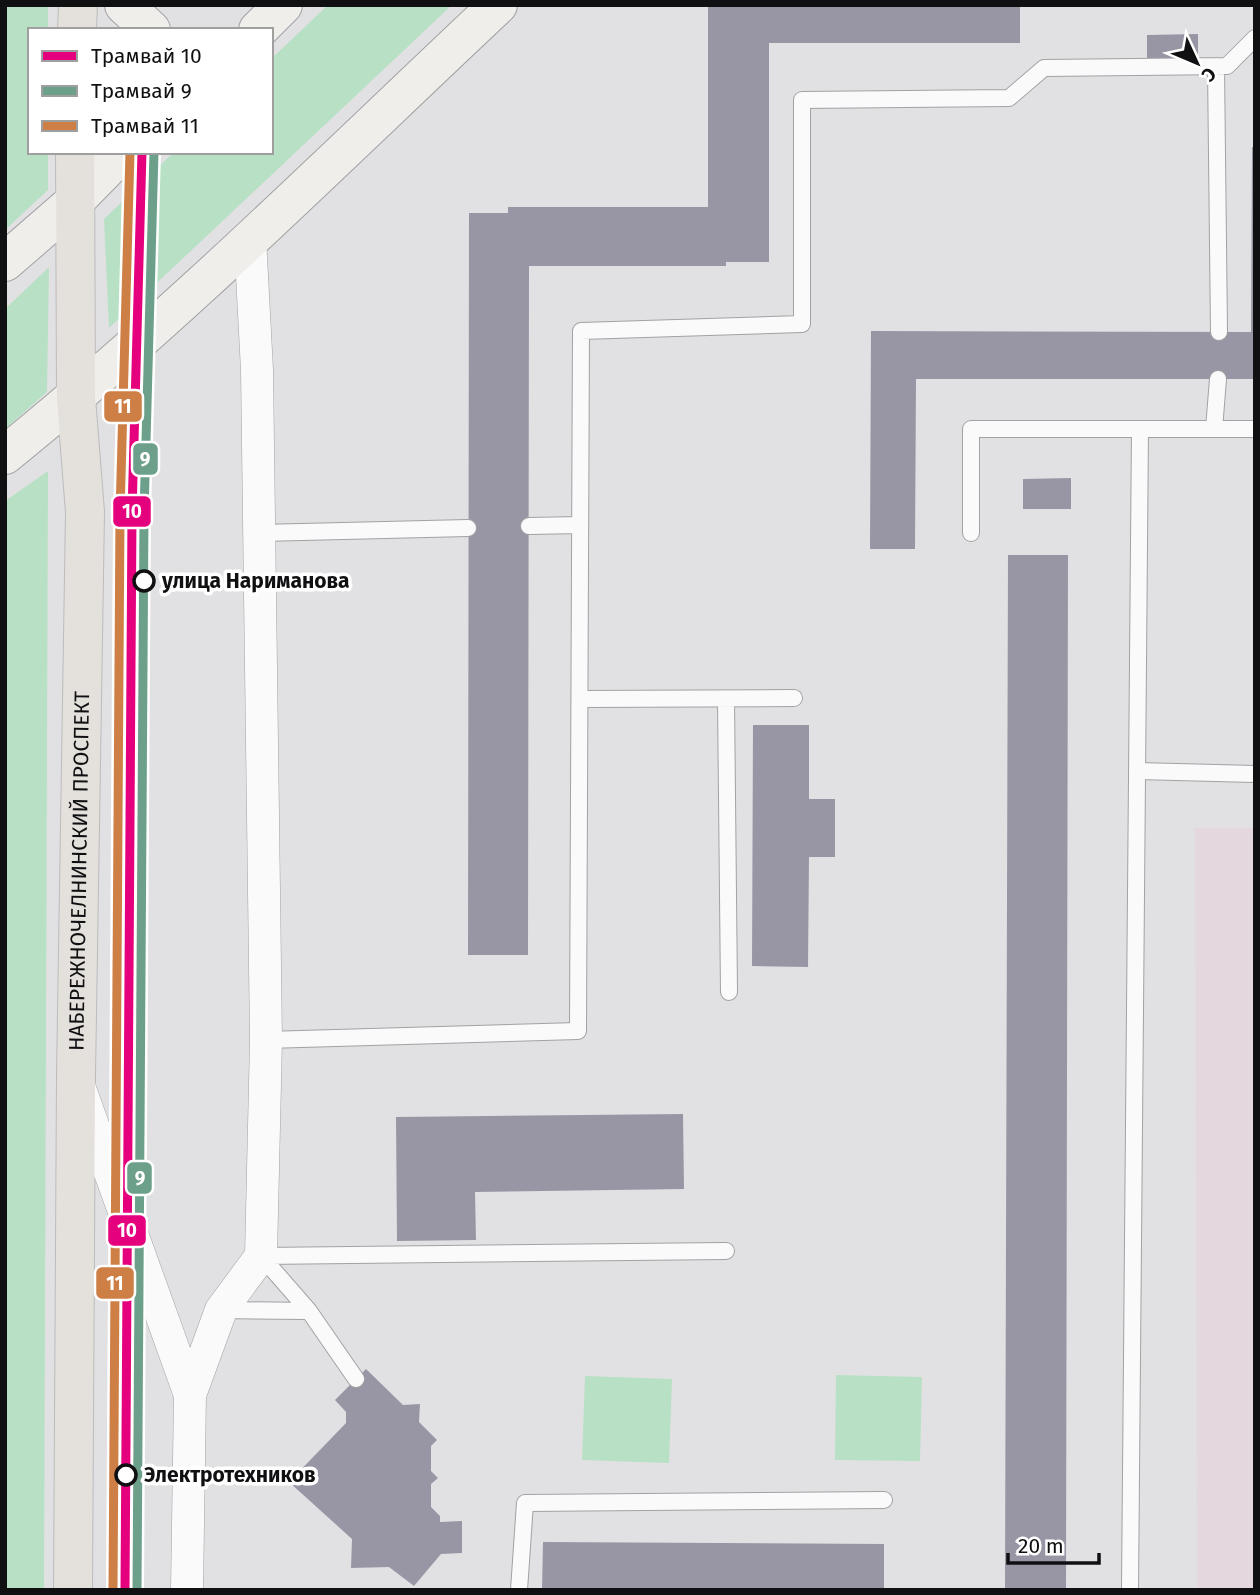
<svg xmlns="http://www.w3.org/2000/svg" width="1260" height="1595" font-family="'Fira Sans',sans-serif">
<rect width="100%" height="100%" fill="#e1e1e4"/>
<path fill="#e4d7de" d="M1195,828H1255V1590H1197Z"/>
<path fill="#b8e0c4" d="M5,5H48V30H30V152H48V190L5,230Z
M328,5H452L109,328L104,219L174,152H271V59Z
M49,267L47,392L5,429V309Z
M48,471L44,1590H5V501Z
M836,1375L922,1377L920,1461L835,1460Z
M585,1376L672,1379L669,1463L582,1460Z"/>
<path fill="#9896a4" d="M708,5H1020V43H769V262H726V266H529L528,955H468L469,213H508V207H708Z
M1198,34V59L1147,60V35Z
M1252,147H1255V379H916L915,549H870L871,331L1251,332Z
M1071,478V509H1023V479Z
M1008,555H1068L1066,1590H1005Z
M753,725H809V799H835V857H809L808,967L752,966Z
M683,1114L684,1189L475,1192L476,1240L397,1241L396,1117Z
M366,1369L403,1405L420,1404L419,1422L437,1440L431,1446V1471L438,1478L431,1484V1507L440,1516V1522L462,1521V1553L441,1554L414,1586L389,1567L351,1568L352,1539L289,1482L346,1423V1412L335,1400Z
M543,1542L884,1544V1590H542Z"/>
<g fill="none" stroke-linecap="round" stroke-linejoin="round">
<g stroke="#a2a2a4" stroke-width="18">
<path id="service" d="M1216,66L1219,332
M1214,429L1218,379
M529,526L580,525
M260,533L468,528
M971,533V429H1255
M580,699L794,698
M726,699L729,992
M1137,771L1255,774
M266,1040L578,1031L581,331L802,324V100L1009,98L1044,68L1227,66L1255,38
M261,1256L726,1251
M261,1256L309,1311L356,1379
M221,1310L309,1311
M519,1590L525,1503L884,1500
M1130,1590L1140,429"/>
</g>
<g stroke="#a2a2a4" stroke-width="33">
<path id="minor" d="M80,1089L190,1395L187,1590
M190,1395L221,1310L261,1256L266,1040L257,370L250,238"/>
</g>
<g stroke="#a2a2a4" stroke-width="40">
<path id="secondary" d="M124,5L151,30
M258,30L283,5
M5,262L74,202L123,152
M5,455C178,315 336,157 498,5"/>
</g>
<g stroke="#bcbcbd" stroke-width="40">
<g id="primary">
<path d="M77,30L78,5"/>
<path id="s1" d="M73,1590L76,1076L85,512L76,398L75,152"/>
</g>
</g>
<use href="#service" stroke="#fafafb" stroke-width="16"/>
<use href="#minor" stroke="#fafafb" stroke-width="32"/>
<use href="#secondary" stroke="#efeeeb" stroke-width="38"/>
<use href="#primary" stroke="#e4e0db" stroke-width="38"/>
<g stroke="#fff" stroke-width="14">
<path id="tram-1" d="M125,1590L132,513L142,152"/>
</g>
<g stroke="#fff" stroke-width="14">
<path id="tram-2" d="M137,1590L144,513L154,152"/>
</g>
<g stroke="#fff" stroke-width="14">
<path id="tram-3" d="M113,1590L120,513L130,152"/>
</g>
<use href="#tram-1" stroke="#e5007d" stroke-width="9"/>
<use href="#tram-2" stroke="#6da08b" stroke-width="9"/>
<use href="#tram-3" stroke="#ce7f46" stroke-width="9"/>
</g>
<g fill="#fff" stroke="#101012" stroke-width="3.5">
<circle cx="144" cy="581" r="10"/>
<circle cx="126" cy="1475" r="10"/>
</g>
<g text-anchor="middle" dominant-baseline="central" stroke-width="7" stroke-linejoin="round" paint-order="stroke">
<g font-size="21" font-weight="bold" fill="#101012" stroke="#fff" text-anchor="start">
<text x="162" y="581">улица Нариманова</text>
<text x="144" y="1475">Электротехников</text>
</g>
<g font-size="21" fill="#101012" stroke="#fff">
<text stroke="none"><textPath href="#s1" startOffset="719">НАБЕРЕЖНОЧЕЛНИНСКИЙ ПРОСПЕКТ</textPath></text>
</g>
</g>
<g stroke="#fff" stroke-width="2.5">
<rect x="103" y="390" width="40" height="33" rx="7" fill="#ce7f46"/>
<rect x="132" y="442" width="27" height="34" rx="7" fill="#6da08b"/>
<rect x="112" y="495" width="40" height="33" rx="7" fill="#e5007d"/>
<rect x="126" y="1161" width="27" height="34" rx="7" fill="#6da08b"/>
<rect x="107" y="1214" width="40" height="33" rx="7" fill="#e5007d"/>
<rect x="95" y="1266" width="40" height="34" rx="7" fill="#ce7f46"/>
</g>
<g font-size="19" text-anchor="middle" font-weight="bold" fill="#fff">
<text x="123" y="413">11</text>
<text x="145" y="466">9</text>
<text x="132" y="518">10</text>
<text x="140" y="1185">9</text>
<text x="127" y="1237">10</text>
<text x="115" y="1290">11</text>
</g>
<rect width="1260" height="1595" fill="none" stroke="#101012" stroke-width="14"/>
<rect x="28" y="28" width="245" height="126" fill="#ffffff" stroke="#9f9fa0" stroke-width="2"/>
<rect x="42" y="51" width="35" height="10" fill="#e5007d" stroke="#9f9fa0" stroke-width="2"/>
<text x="91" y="63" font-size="21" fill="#101012">Трамвай 10</text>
<rect x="42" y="86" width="35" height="10" fill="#6da08b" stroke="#9f9fa0" stroke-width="2"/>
<text x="91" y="98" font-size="21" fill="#101012">Трамвай 9</text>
<rect x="42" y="121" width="35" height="10" fill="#ce7f46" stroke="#9f9fa0" stroke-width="2"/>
<text x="91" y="133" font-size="21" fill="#101012">Трамвай 11</text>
<g transform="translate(1197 63) rotate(134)" stroke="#ffffff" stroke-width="5" paint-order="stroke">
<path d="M0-5L12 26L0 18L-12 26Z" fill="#101012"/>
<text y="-10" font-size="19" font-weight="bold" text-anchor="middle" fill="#101012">С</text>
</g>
<path d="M1008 1553v10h91v-10" fill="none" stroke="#101012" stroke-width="3.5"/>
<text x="1018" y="1553" font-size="21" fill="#101012" stroke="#ffffff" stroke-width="5" paint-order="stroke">20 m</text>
</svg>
